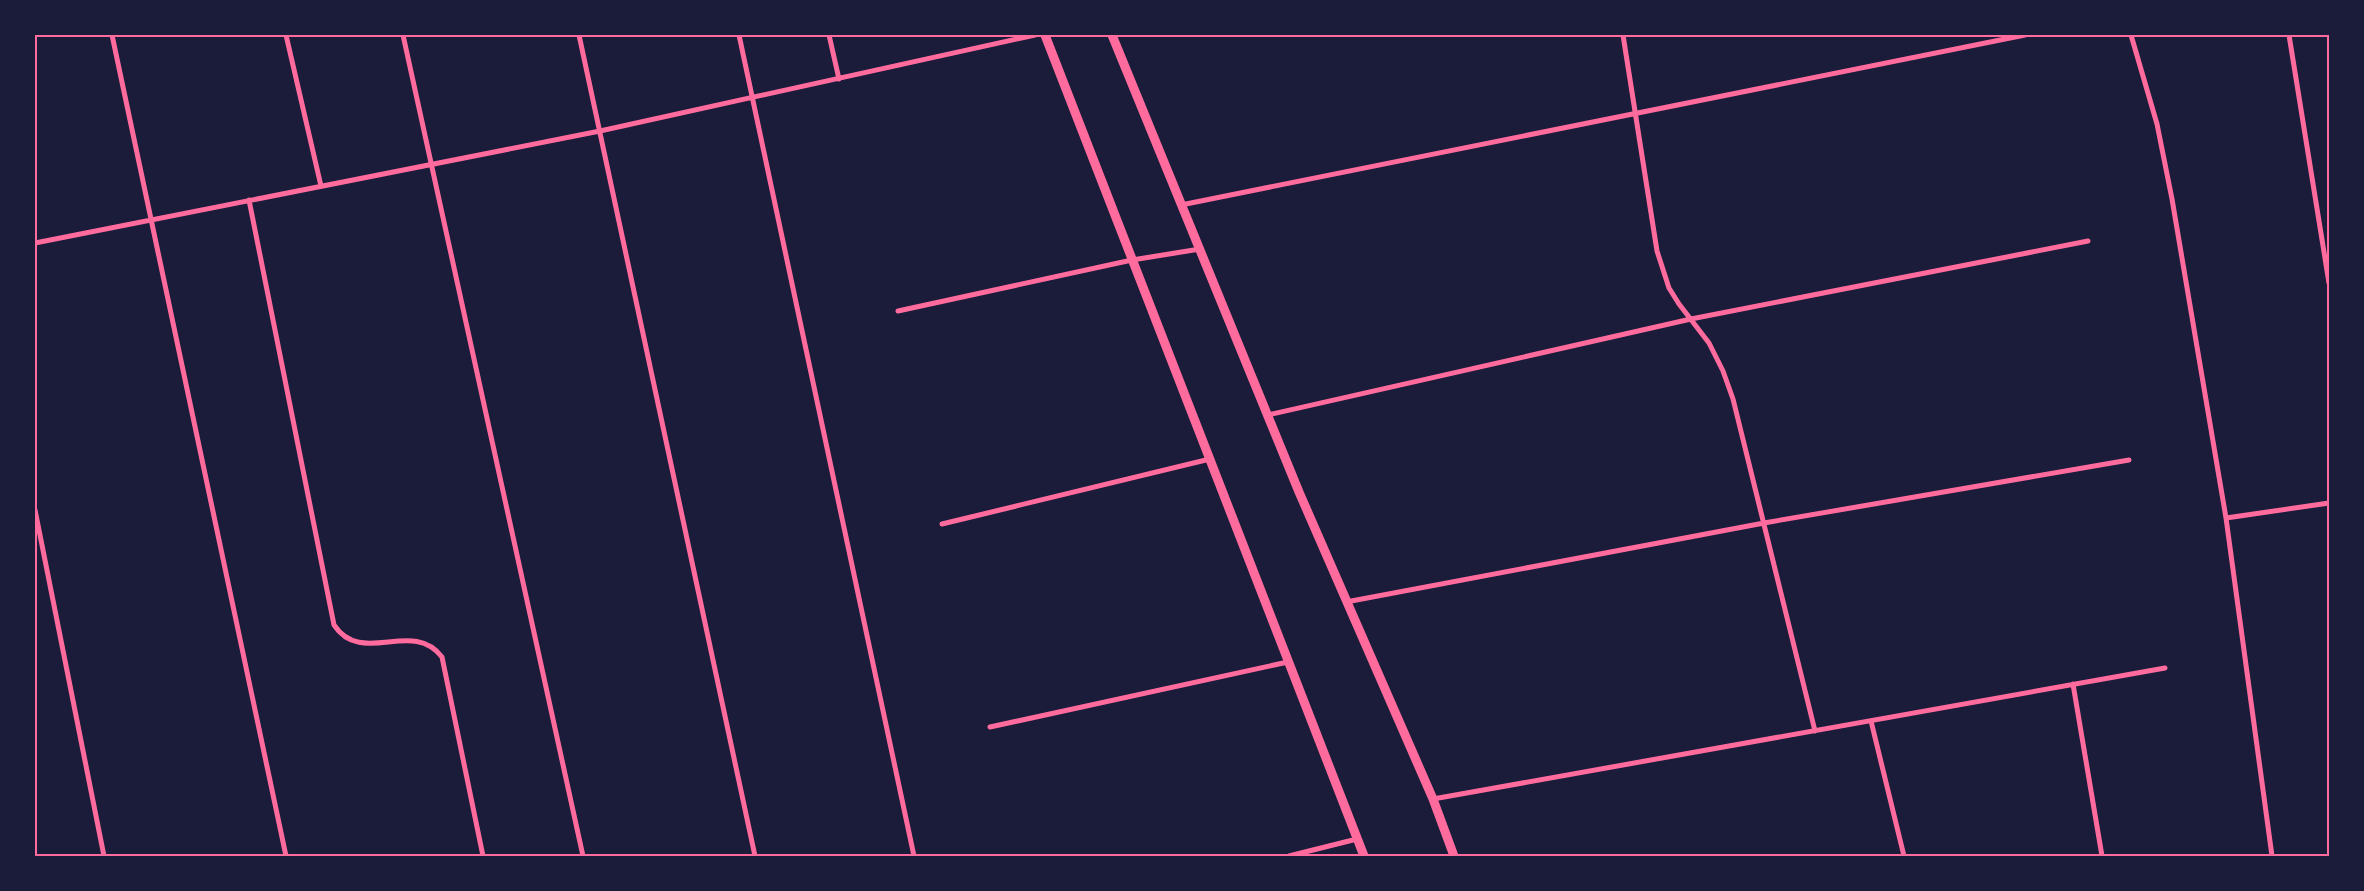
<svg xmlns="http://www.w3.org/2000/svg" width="2364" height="891" font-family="Overpass,sans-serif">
<rect width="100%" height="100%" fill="#1b1b3a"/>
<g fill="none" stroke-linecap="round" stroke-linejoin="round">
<path stroke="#ff6b9d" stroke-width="5" d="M112,35L286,856
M286,35L321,186
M403,35L583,856
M579,35L755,856
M739,35L914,856
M829,35L839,79
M1623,35L1657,251L1669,288L1679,304L1709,343L1723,371L1733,399L1815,731
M2131,35L2157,124L2172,199L2226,518L2272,856
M2289,35L2329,283
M249,200L334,625C362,667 412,618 442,657L483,856
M1181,205L2025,35
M35,243L600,131L1035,35
M898,311L1132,260L1200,249
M1268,415L1691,319L2088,241
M35,510L104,856
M2226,518L2329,503
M942,524L1210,459
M1346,602L1764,523L2129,460
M2073,684L2102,856
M1871,721L1904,856
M990,727L1288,662
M1433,799L2165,668
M1289,856L1357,839"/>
<path stroke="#ff6b9d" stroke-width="9" d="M1045,35L1364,856
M1112,35L1299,492L1433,799L1454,856"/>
</g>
<rect width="2364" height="891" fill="none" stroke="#1b1b3a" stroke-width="72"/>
<rect x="36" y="36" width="2292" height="819" fill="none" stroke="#ff6b9d" stroke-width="2"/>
</svg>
